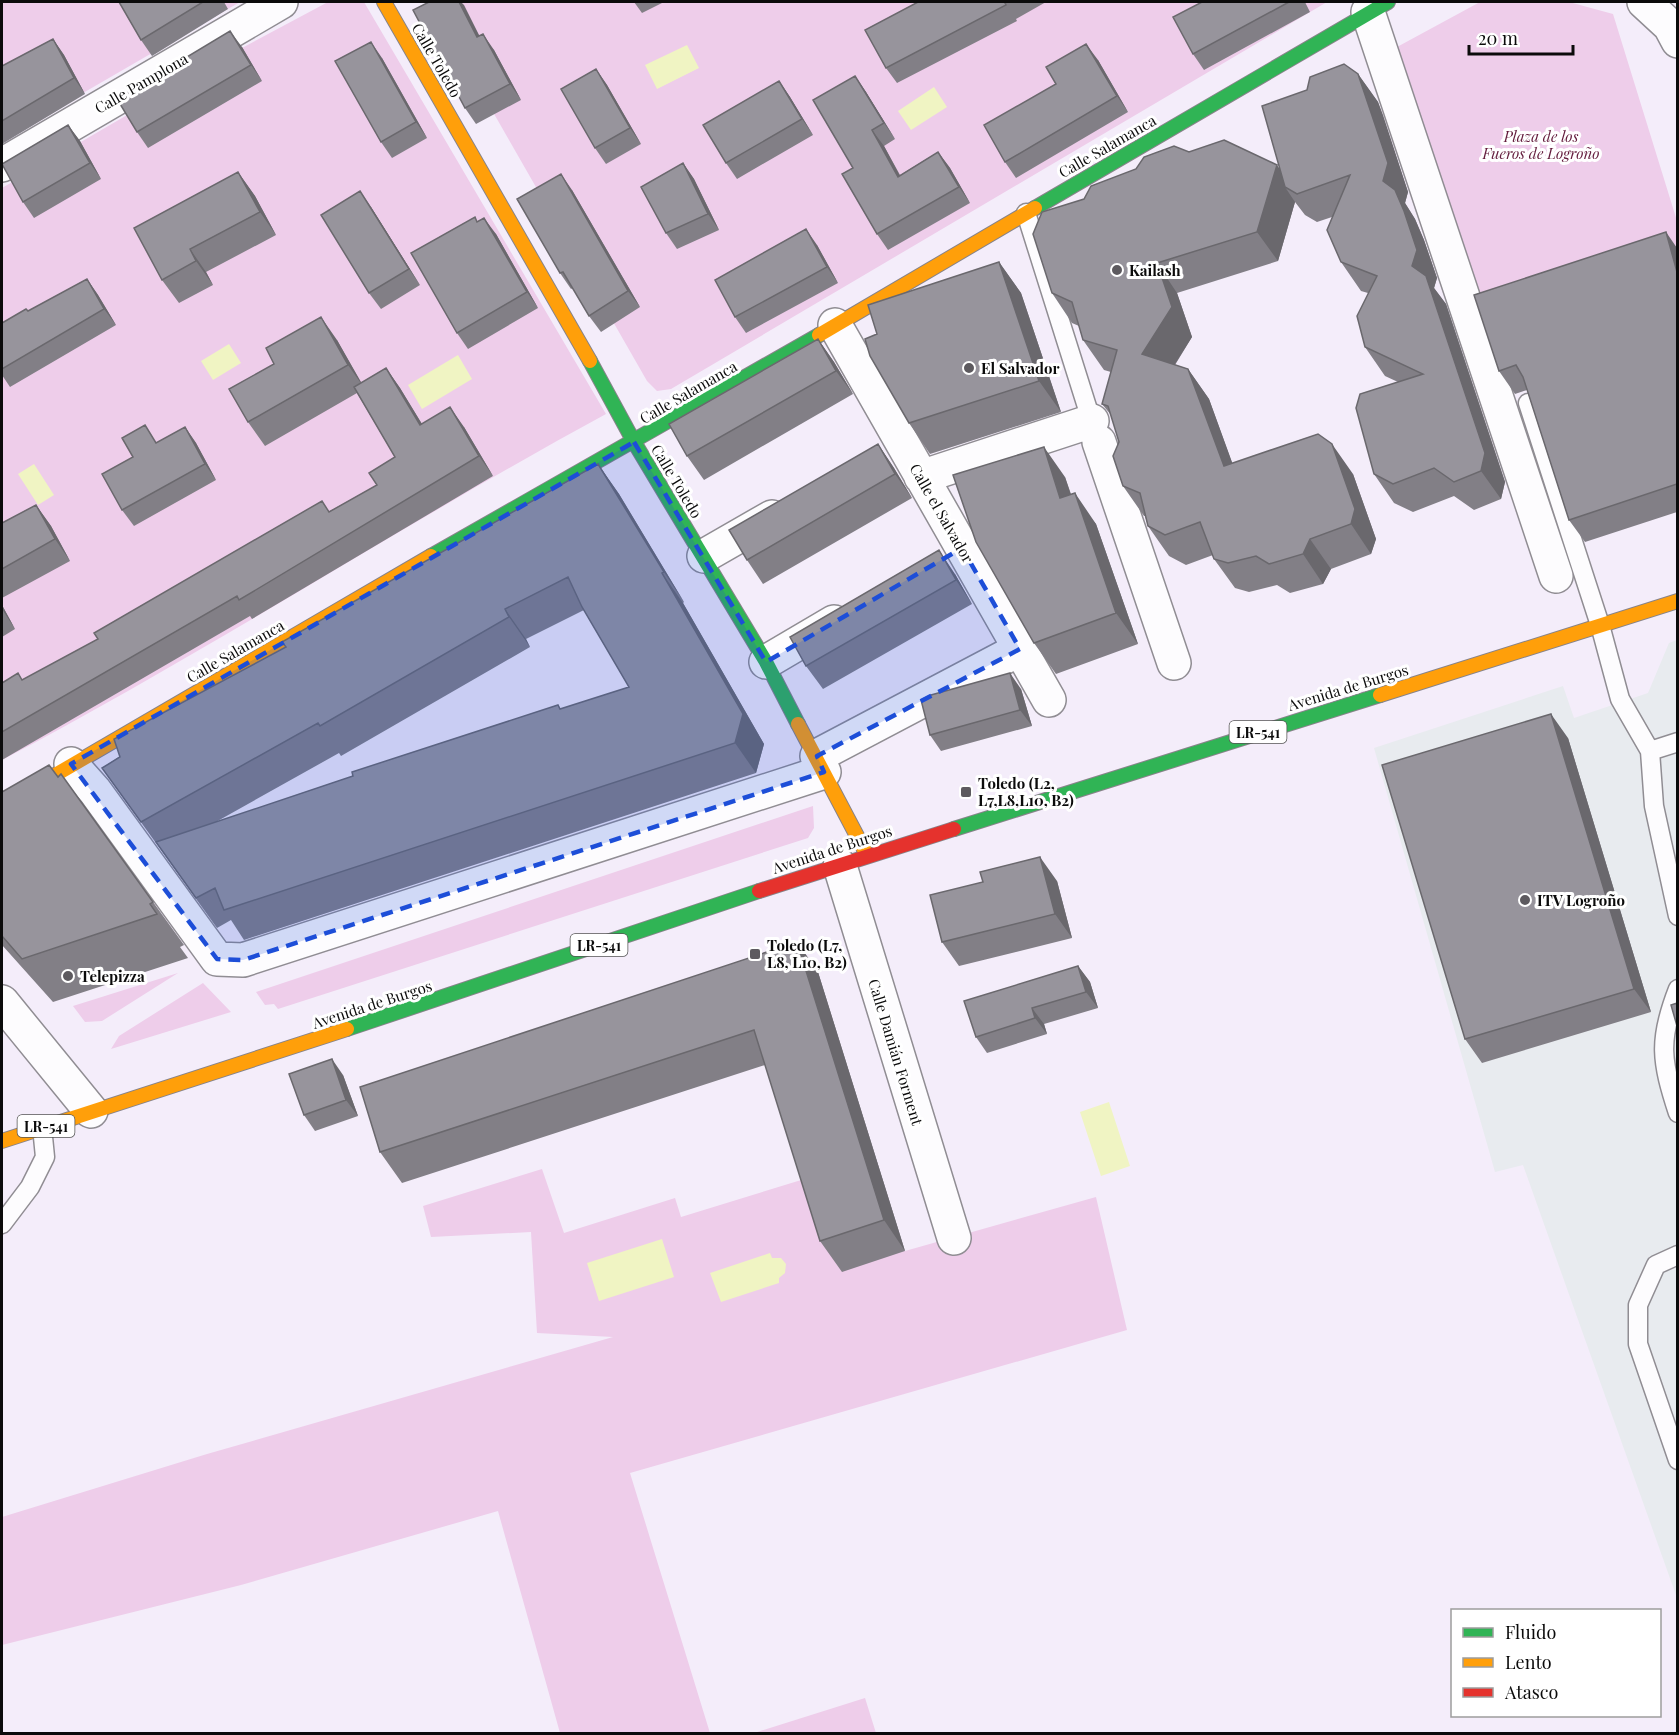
<svg xmlns="http://www.w3.org/2000/svg" width="1679" height="1735" font-family="'Playfair Display',serif">
<rect width="100%" height="100%" fill="#f4edfa"/>
<path fill="#e8ebef" d="M1677,640V1598L1523,1165L1495,1172L1374,748L1563,686L1574,718L1648,693L1669,643Z"/>
<path fill="#eecdea" d="M2,2H240L2,140Z
M328,2H364L606,414C402,525 207,652 2,760V188L242,48Z
M430,2H1327L671,389L657,391L647,381Z
M1480,2H1569L1613,14L1677,221V251L1482,314L1397,47Z
M813,806L814,828L808,838L278,1009L274,1004L265,1005L256,992Z
M178,973L102,1021L85,1022L73,1006Z
M203,983L231,1012L111,1049L119,1036Z
M542,1169L564,1233L675,1198L681,1217L811,1177L905,1251L1096,1197L1127,1330L630,1473L710,1733H560L498,1511L241,1585L2,1645V1517L207,1454L613,1337L537,1333L531,1232L431,1237L423,1206Z
M865,1698L876,1733H754Z"/>
<path fill="#f0f4c3" d="M687,45L699,68L657,89L645,65Z
M934,87L947,107L911,130L898,111Z
M229,344L241,363L213,380L201,361Z
M458,355L472,379L422,409L408,385Z
M34,464L54,495L38,505L18,474Z
M1109,1102L1130,1166L1101,1176L1080,1112Z
M662,1239L674,1277L599,1301L587,1263Z
M770,1253L772,1258H781L786,1264L785,1273L779,1278V1283L721,1302L710,1273Z"/>
<g fill="none" stroke-linecap="round" stroke-linejoin="round">
<g stroke="#908d93" stroke-width="21">
<path id="lane" d="M1026,213L1094,429
M1528,403L1600,625L1620,699L1650,751L1678,742
M1650,751L1654,806L1678,916
M1678,989C1658,1040 1661,1061 1678,1113
M2,1224L30,1187L45,1157L42,1127
M1678,1255L1656,1265L1638,1305V1344L1678,1460"/>
</g>
<g stroke="#908d93" stroke-width="36">
<path id="street" d="M1644,2L1670,26L1678,41
M1368,12L1556,576
M2,165L281,2
M835,325L1049,700
M1099,442L1174,663
M921,477L1092,421
M704,556L772,517
M766,662L834,622
M817,756L1020,649
M71,764L95,791L217,959L243,960L824,772
M840,866L954,1238
M2,1002L91,1111"/>
</g>
<g stroke="#878389" stroke-width="16">
<path id="fast" d="M1035,208L1388,2
M590,361L634,442L766,662L798,724
M431,556L819,335
M954,829L1380,695
M347,1029L759,891"/>
</g>
<g stroke="#878389" stroke-width="16">
<path id="slow" d="M384,2L590,361
M819,335L1035,208
M1380,695L1678,601
M798,724L867,855
M2,806L431,556
M2,1141L347,1029"/>
</g>
<g stroke="#878389" stroke-width="16">
<path id="jam" d="M759,891L954,829"/>
</g>
<use href="#lane" stroke="#fdfcfe" stroke-width="18"/>
<use href="#street" stroke="#fdfcfe" stroke-width="33"/>
<use href="#fast" stroke="#30b455" stroke-width="14"/>
<use href="#slow" stroke="#ff9f0a" stroke-width="14"/>
<use href="#jam" stroke="#e5322d" stroke-width="14"/>
</g>
<path fill="#827f86" fill-rule="evenodd" d="M119,2H224L228,9L152,56L141,40Z
M429,2H461L479,36L494,50L521,100L476,124L465,108Z
M634,2H664L642,13Z
M918,2H1046L1016,19L1017,21L897,83L886,68Z
M1202,2H1305L1310,12L1204,70L1193,54Z
M53,39L64,55L85,94L2,144V66Z
M242,47L262,81L148,148L137,132Z
M382,58L427,138L392,158L381,142Z
M1098,60L1128,112L1016,178L1005,162L1056,84Z
M596,69L607,85L641,144L606,164L595,148Z
M1358,74L1378,102L1408,192L1405,203L1415,219L1424,240L1437,278L1434,288L1446,304L1505,482L1501,499L1474,510L1454,496L1413,512L1394,503L1374,474L1398,382L1385,376L1365,347L1368,293L1361,291L1341,262L1332,217L1317,222L1305,215L1295,202L1278,261L1177,293L1192,337L1175,365L1188,369L1209,399L1232,463L1353,474L1376,539L1371,554L1331,569L1323,584L1290,593L1277,585L1249,592L1235,588L1214,559L1213,555L1186,565L1169,556L1148,526L1145,516H1144L1123,486L1119,442L1111,415L1102,404L1111,372L1104,370L1083,340L1079,326L1072,323L1052,293L1084,199L1189,152L1280,169Z
M855,76L866,92L895,139L884,146L900,175L938,152L950,168L970,203L888,250L877,234L853,168Z
M779,81L790,97L813,135L737,179L726,163Z
M68,125L80,141L101,179L34,218L23,202Z
M683,163L694,179L719,230L677,249L666,233Z
M238,172L255,196L276,235L206,272L213,285L179,303L162,280Z
M572,190L640,307L601,332L589,316L573,288L571,289L560,273Z
M371,207L420,285L381,309L369,293Z
M478,221L496,234L538,308L468,349L457,333Z
M817,245L838,283L746,333L735,317Z
M1677,248V512L1585,542L1569,520L1527,390L1515,394L1499,371Z
M999,262L1021,293L1061,412L930,454L909,423Z
M87,279L98,295L116,325L10,387L2,375V323L28,311Z
M818,339L834,362L853,394L704,480L687,456Z
M337,340L361,383L386,368L400,388L422,424L464,427L493,476L252,619L250,616L2,760V683L18,673L22,680L98,639L377,485L395,457L357,393L265,446L248,422Z
M185,427L196,443L216,480L134,526L122,510L158,443Z
M878,444L894,468L912,498L763,584L747,560Z
M598,464L619,494L684,602L683,603L764,744L756,773L244,940L231,920L217,928L102,768L286,647ZM584,610L629,687L561,709L558,705L353,776L214,823L339,753L341,756L530,647L526,639Z
M1065,477L1071,494L1096,524L1138,644L1056,674L1034,643Z
M36,505L51,526L70,561L2,598V523Z
M955,574L972,604L823,689L806,666Z
M2,605L15,629L2,637Z
M1021,689L1032,726L941,751L930,735Z
M1568,738L1651,1012L1482,1063L1465,1039Z
M2,792L153,902L184,945L180,947L188,958L53,1002L2,945Z
M1057,881L1072,938L959,966L942,942Z
M797,942L818,972L905,1251L842,1272L820,1241L765,1065L402,1183L380,1152Z
M1078,966L1090,982L1098,1008L1044,1024L1047,1034L987,1053L976,1037Z
M343,1075L358,1116L315,1131L304,1115Z"/>
<path fill="#6a686d" d="M459,2H461L464,5L488,53L477,37Z
M230,31L242,47L262,81L251,65Z
M483,34L494,50L521,100L510,84Z
M53,39L64,55L85,94L74,78Z
M371,42L382,58L427,138L416,122Z
M1086,44L1098,60L1128,112L1117,96Z
M596,69L607,85L641,144L630,128Z
M1358,74L1378,102L1383,115L1408,192L1405,203L1415,219L1424,240L1437,278L1434,288L1446,304L1505,482L1501,499L1481,471L1383,181Z
M855,76L866,92L895,139L884,123Z
M779,81L790,97L813,135L802,119Z
M68,125L80,141L101,179L90,163Z
M872,130L884,146L909,193L898,177Z
M938,152L950,168L970,203L959,187Z
M683,163L694,179L719,230L708,214Z
M1277,165L1298,195L1285,187L1295,202L1278,261L1257,232Z
M238,172L255,196L276,235L260,212Z
M561,174L572,190L640,307L628,291Z
M360,191L371,207L420,285L409,269Z
M484,218L496,234L538,308L527,292Z
M806,229L817,245L838,283L827,267Z
M1666,232L1677,248V272Z
M190,249L206,272L213,285L196,261Z
M999,262L1021,293L1061,412L1039,381Z
M1157,263L1177,293L1192,337L1163,383L1142,354Z
M87,279L98,295L116,325L104,309Z
M321,317L337,340L365,389L348,365Z
M818,339L834,362L853,394L836,371Z
M386,368L400,388L434,444L420,425Z
M1188,369L1209,399L1244,495L1224,466Z
M450,407L464,427L493,476L479,456Z
M185,427L196,443L216,480L205,464Z
M878,444L894,468L912,498L895,474Z
M1332,444L1353,474L1376,539L1371,554L1351,524Z
M1044,447L1065,477L1082,529L1060,498Z
M598,464L619,494L684,602L664,572Z
M1075,493L1096,524L1138,644L1116,613Z
M36,505L51,526L70,561L55,539Z
M1310,539L1331,569L1323,584L1303,554Z
M939,550L955,574L972,604L956,580Z
M662,573L683,603L764,744L756,773L735,743Z
M2,605L3,607L15,629L2,609Z
M505,609L526,639L530,647L509,617Z
M1010,673L1021,689L1032,726L1020,710Z
M1551,714L1568,738L1651,1012L1634,989Z
M1040,857L1057,881L1072,938L1055,914Z
M797,942L818,972L905,1251L884,1220Z
M1078,966L1090,982L1098,1008L1086,992Z
M1032,1008L1044,1024L1047,1034L1035,1018Z
M332,1059L343,1075L358,1116L346,1100Z"/>
<path fill="#97949c" stroke="#6a686d" stroke-width="1.5" d="M119,2H203L141,40Z
M429,2H459L477,37L483,34L510,84L465,108L413,10Z
M918,2H1007L1005,3L1006,5L886,68L865,30Z
M1202,2H1289L1193,54L1173,17Z
M230,31L251,65L137,132L117,99Z
M53,39L74,78L2,121V66Z
M371,42L416,122L381,142L335,61Z
M1086,44L1117,96L1005,162L984,125L1056,84L1046,67Z
M1344,64L1358,74L1388,163L1383,181L1395,190L1404,211L1417,250L1412,266L1426,276L1485,453L1481,471L1454,482L1434,468L1393,484L1374,474L1356,408L1360,394L1423,374L1365,347L1357,316L1377,276L1341,262L1327,230L1350,175L1297,194L1285,187L1262,106L1307,90L1310,77Z
M596,69L630,128L595,148L561,89Z
M855,76L884,123L872,130L898,177L938,152L959,187L877,234L842,174L853,168L813,100Z
M779,81L802,119L726,163L703,125Z
M68,125L90,163L23,202L2,164Z
M1224,140L1277,165L1257,232L1157,263L1172,307L1142,354L1188,369L1224,466L1318,434L1332,444L1355,509L1351,524L1310,539L1303,554L1269,564L1256,556L1228,563L1214,559L1200,522L1165,535L1148,526L1140,493L1123,486L1113,456L1119,442L1108,406L1102,404L1117,350L1083,340L1072,302L1052,293L1033,234L1042,212L1084,199L1091,186L1136,169L1144,157L1174,146L1189,152Z
M683,163L708,214L666,233L641,187Z
M238,172L260,212L190,249L196,261L162,280L134,228Z
M561,174L628,291L589,316L563,272L560,273L517,199Z
M360,191L409,269L369,293L321,215Z
M475,217L477,222L484,218L527,292L457,333L411,253Z
M806,229L827,267L735,317L715,280Z
M1666,232L1677,272V484L1569,520L1523,377L1516,365L1499,371L1474,295Z
M999,262L1039,381L909,423L870,356L865,339L877,334L868,305Z
M87,279L104,309L2,369V323L26,309L28,311Z
M321,317L348,365L248,422L229,389L274,364L266,348Z
M818,339L836,371L687,456L669,424Z
M386,368L420,425L450,407L479,456L239,600L237,596L2,732V683L18,673L22,680L98,639L94,633L322,501L329,512L377,485L369,473L395,457L354,387Z
M145,425L156,443L185,427L205,464L122,510L102,474L133,457L122,438Z
M878,444L895,474L747,560L729,530Z
M1044,447L1060,498L1075,493L1116,613L1034,643L976,542L953,475Z
M598,464L664,572L662,573L743,714L735,743L224,910L215,888L196,898L156,842L353,776L352,772L558,705L560,709L629,687L582,607L568,577L505,609L509,617L320,726L318,723L141,822L102,768L120,757L114,739L286,647L282,642Z
M36,505L55,539L2,569V523Z
M939,550L956,580L806,666L790,637Z
M1010,673L1020,710L930,735L921,700L931,695Z
M1551,714L1634,989L1465,1039L1382,765Z
M49,765L58,777L61,774L153,902L150,904L157,914L22,959L2,936V792Z
M1040,857L1055,914L942,942L930,895L983,882L980,872Z
M797,942L884,1220L820,1241L754,1030L380,1152L360,1087Z
M1078,966L1086,992L1032,1008L1035,1018L976,1037L964,1001Z
M1677,1003V1026L1671,1005Z
M332,1059L346,1100L304,1115L289,1074Z"/>
<path fill="#1d4ed8" fill-opacity="0.2" stroke="#1d4ed8" stroke-width="4.5" stroke-dasharray="12 8" stroke-linejoin="round" d="M634,442L766,662L962,548L1020,649L817,756L824,772L243,960L217,959L71,764Z"/>
<g fill="#5d5a5f" stroke="#fff" stroke-width="2">
<circle cx="1117" cy="270" r="6"/>
<circle cx="969" cy="368" r="6"/>
<rect x="960" y="786" width="12" height="12" rx="3"/>
<circle cx="1525" cy="900" r="6"/>
<rect x="749" y="948" width="12" height="12" rx="3"/>
<circle cx="68" cy="976" r="6"/>
</g>
<g text-anchor="middle" dominant-baseline="central" stroke-width="6" stroke-linejoin="round" paint-order="stroke">
<g fill="#fff" stroke="#545454" stroke-width="1.5">
<rect x="1229.5" y="721" width="57" height="22" rx="4.5"/>
<rect x="570.5" y="934" width="57" height="22" rx="4.5"/>
<rect x="17.5" y="1115" width="57" height="22" rx="4.5"/>
</g>
<g font-size="14" font-weight="bold" fill="#0b0b0b">
<text x="1258" y="732">LR-541</text>
<text x="599" y="945">LR-541</text>
<text x="46" y="1126">LR-541</text>
</g>
<g font-size="15" fill="#0b0b0b" stroke="#fff">
<text transform="translate(437 60) rotate(60)">Calle Toledo</text>
<text transform="translate(141 83) rotate(-30)">Calle Pamplona</text>
<text transform="translate(1107 146) rotate(-30)">Calle Salamanca</text>
<text transform="translate(688 392) rotate(-30)">Calle Salamanca</text>
<text transform="translate(677 481) rotate(59)">Calle Toledo</text>
<text transform="translate(942 513) rotate(60)">Calle el Salvador</text>
<text transform="translate(235 651) rotate(-30)">Calle Salamanca</text>
<text transform="translate(1348 687) rotate(-17)">Avenida de Burgos</text>
<text transform="translate(832 849) rotate(-18)">Avenida de Burgos</text>
<text transform="translate(372 1004) rotate(-18)">Avenida de Burgos</text>
<text transform="translate(896 1052) rotate(73)">Calle Damián Forment</text>
</g>
<g font-size="15" font-style="italic" fill="#631b3c" stroke="#fff">
<text x="1541" y="136">Plaza de los<tspan x="1541" dy="17">Fueros de Logroño</tspan></text>
</g>
<g font-size="15" font-weight="bold" fill="#0b0b0b" stroke="#fff" text-anchor="start">
<text x="1129" y="270">Kailash</text>
<text x="981" y="368">El Salvador</text>
<text x="978" y="783">Toledo (L2,<tspan x="978" dy="17">L7,L8,L10, B2)</tspan></text>
<text x="1537" y="900">ITV Logroño</text>
<text x="767" y="945">Toledo (L7,<tspan x="767" dy="17">L8, L10, B2)</tspan></text>
<text x="80" y="976">Telepizza</text>
</g>
</g>
<rect width="1679" height="1735" fill="none" stroke="#0b0b0b" stroke-width="6"/>
<rect x="1451" y="1609" width="210" height="108" fill="#ffffff" stroke="#9d9d9d" stroke-width="1.5"/>
<rect x="1463" y="1628" width="30" height="9" fill="#30b455" stroke="#9d9d9d" stroke-width="1.5"/>
<text x="1505" y="1639" font-size="18" fill="#0b0b0b">Fluido</text>
<rect x="1463" y="1658" width="30" height="9" fill="#ff9f0a" stroke="#9d9d9d" stroke-width="1.5"/>
<text x="1505" y="1669" font-size="18" fill="#0b0b0b">Lento</text>
<rect x="1463" y="1688" width="30" height="9" fill="#e5322d" stroke="#9d9d9d" stroke-width="1.5"/>
<text x="1505" y="1699" font-size="18" fill="#0b0b0b">Atasco</text>
<path d="M1469 45v9h104v-9" fill="none" stroke="#0b0b0b" stroke-width="3"/>
<text x="1478" y="45" font-size="18" fill="#0b0b0b" stroke="#ffffff" stroke-width="4.5" paint-order="stroke">20 m</text>
</svg>
